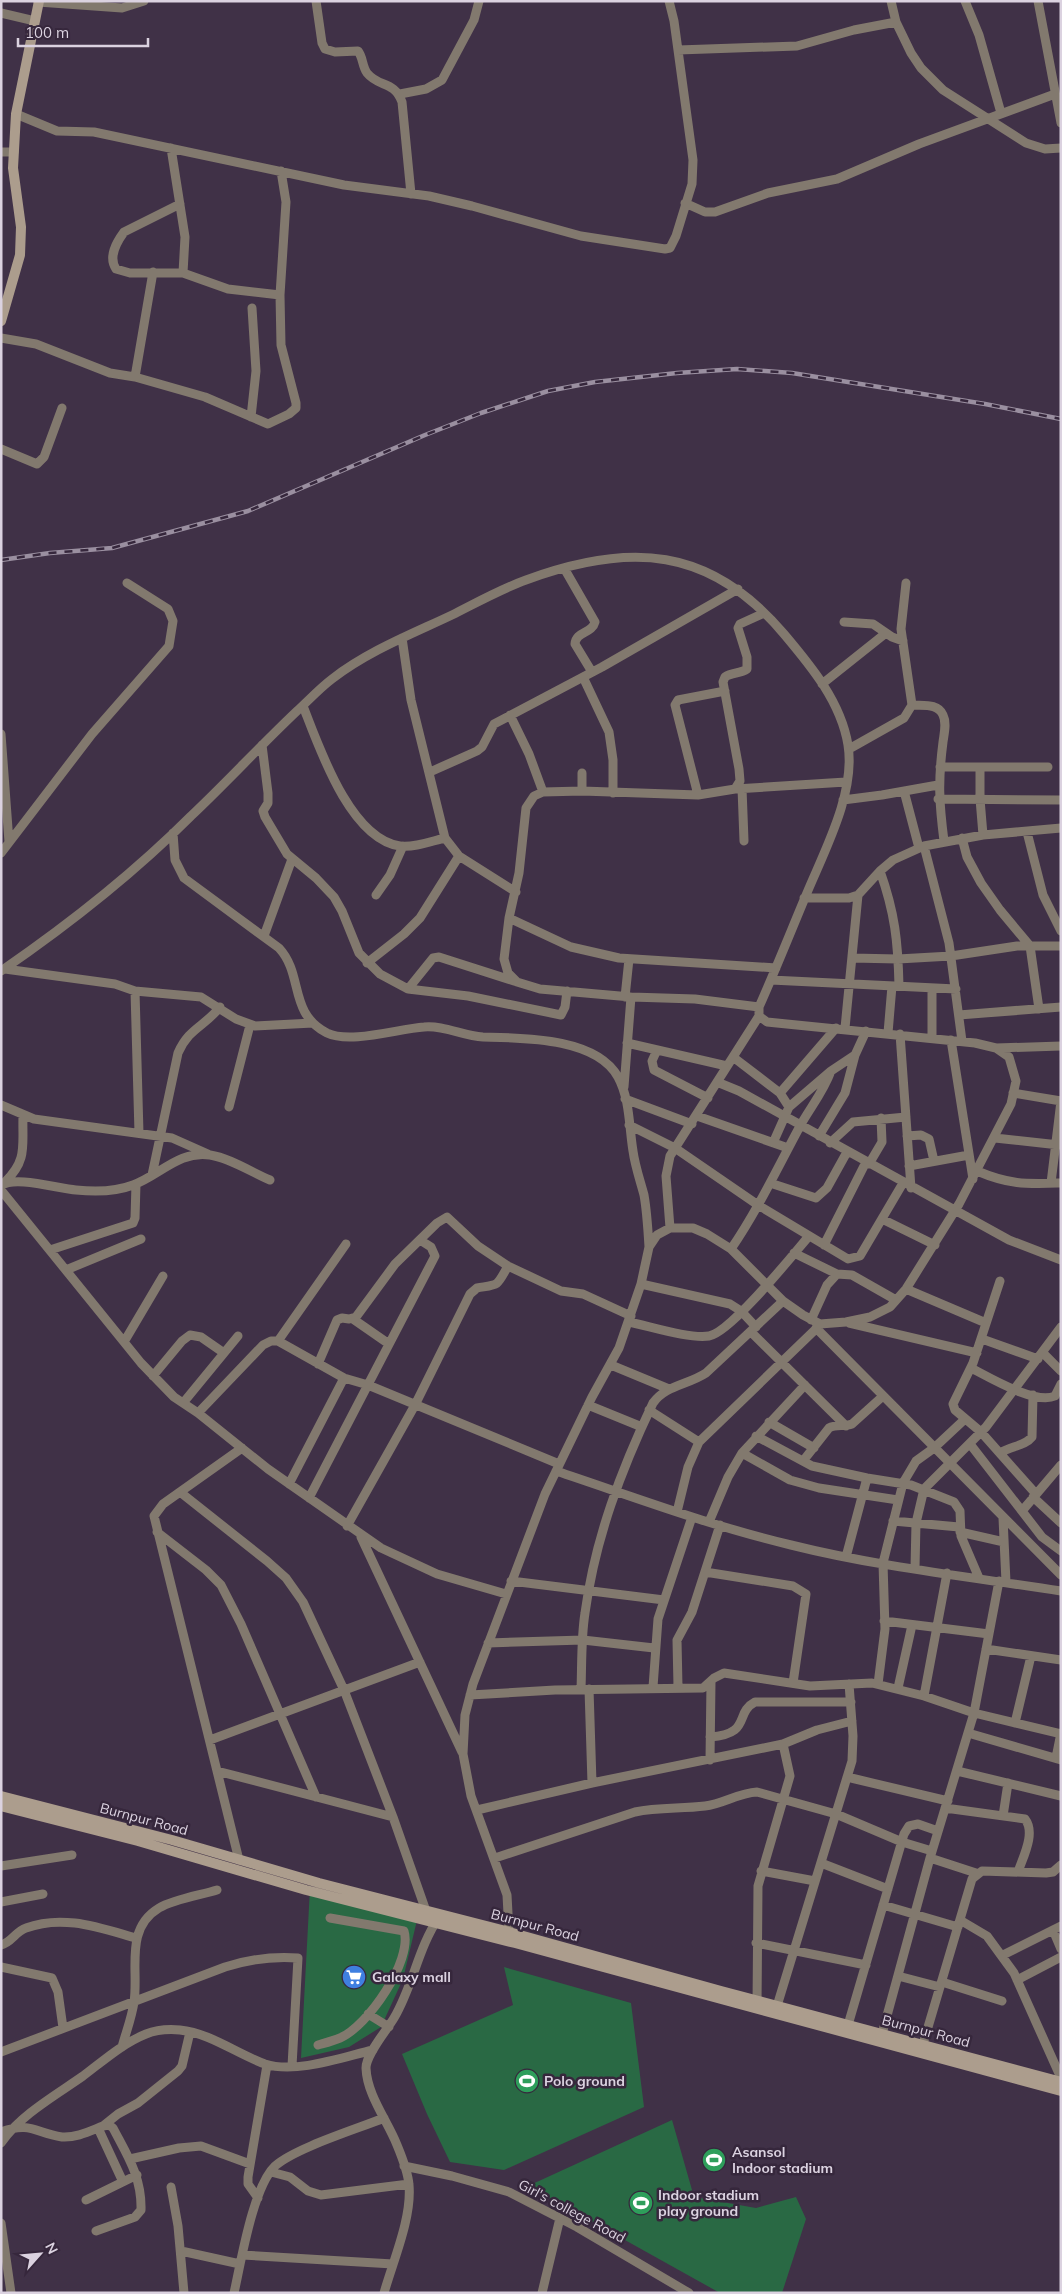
<svg xmlns="http://www.w3.org/2000/svg" width="1062" height="2294" font-family="Mulish,sans-serif">
<rect width="100%" height="100%" fill="#403147"/>
<path fill="#296944" d="M310,1888L418,1916L403,1979L381,2027L349,2047L301,2058Z
M504,1967L631,2003L644,2107L504,2170L450,2162L427,2114L402,2054L513,2005Z
M672,2120L694,2197L756,2208L796,2197L806,2219L782,2293H720L528,2186Z"/>
<g fill="none" stroke-linecap="round" stroke-linejoin="round">
<path stroke="#82796e" stroke-width="9" d="M316,1L322,43L325,49L335,52L358,51C363,57 362,66 367,73C379,88 394,80 402,102L411,194
M891,1L896,22L911,53L921,68L943,90L1026,143L1045,149L1061,148
M965,1L979,35L1001,113
M1038,1L1061,123
M38,2L122,8L144,1
M1,13L35,21
M678,50L797,46L854,30L896,22
M400,94L426,89L442,80L474,20L479,1
M16,114L57,131L94,132L344,185L429,196L472,206L581,236L665,249L670,248L676,236L692,184L693,160L674,21L669,1
M171,148L185,237L183,273
M1,152H14
M685,203L705,212H715L768,193L837,179L919,144L1055,94
M180,204L124,232C116,243 108,257 116,269L130,273H183L228,289L280,295
M1,338L36,344L110,373L135,377L205,397L268,424L289,414L296,408V403L281,345L280,295L286,202L281,171
M135,377L153,272
M251,417L256,371L252,308
M1,449L37,464L44,457L62,408
M564,568L595,622C592,634 576,631 575,644L592,672
M844,622L873,624L892,637L903,641
M402,638L411,700L445,838L459,856L516,892
M583,677L609,732L613,760V793
M822,684L886,633
M912,705C923,706 938,703 943,715C947,723 944,734 943,742C938,781 939,802 944,841
M303,706C319,747 350,839 400,846C414,848 432,841 445,838
M510,715L529,754L543,792
M1,734L9,842
M262,745L268,793V803L263,811L265,817L287,854L316,878L334,897L342,911L359,953L380,974L408,989L468,996L561,1015L565,1007L567,991
M849,749L904,718L912,705L901,629L906,583
M940,767H1048
M980,767V799L983,835
M430,772L477,751L482,747L494,724L602,667L738,589
M582,773V791
M742,788L744,841
M735,789L846,782
M904,791L919,848
M698,795L675,705L678,700L725,691
M938,799L1061,800
M843,800L882,795L938,785
M1027,832L1043,895L1061,931
M173,833L175,860L184,878L279,948C304,975 288,1013 327,1033C350,1044 397,1029 424,1027C444,1025 463,1036 483,1037C522,1038 596,1037 618,1077C630,1099 629,1127 633,1151C635,1166 640,1180 644,1195C647,1212 648,1230 649,1247
M962,838L967,857L981,883L1000,910L1030,946L1039,1009
M924,846L949,943L962,1041
M1,853L92,734L169,646L173,621L168,609L127,583
M880,871C895,913 898,942 899,986
M376,895L390,875L403,846
M804,898H849L858,895L880,871L893,860L924,846L983,835L1061,828
M509,918L571,947L619,958L776,968
M264,936L292,859
M852,958L898,959L951,956L1017,946H1061
M367,963L404,934L420,918L459,856
M5,969L115,984L135,991L201,997L236,1019L255,1026L313,1023
M1,971C68,925 133,874 191,816C227,782 261,745 297,711C309,700 320,688 332,679C368,651 412,634 452,615C476,603 501,589 526,580C629,542 710,546 784,634C811,666 841,702 848,745C856,795 822,855 804,900C789,936 775,971 759,1007V1016L767,1022L975,1043L996,1048L1009,1057L1016,1081L1011,1104L959,1204L906,1289L890,1307L870,1317L846,1322L820,1324L803,1315L783,1301L731,1249L707,1234L693,1228H670L657,1235L649,1247L641,1284L619,1348L592,1397L545,1494L473,1684L465,1715L463,1754L471,1796L507,1895L509,1932
M771,980L956,989
M932,988V1038
M408,989L433,958L439,957L514,981
M135,991L139,1133
M625,997L629,959
M759,1007L695,999L631,997L540,989L517,982L508,973L504,959L509,918L519,873L526,808L534,796L543,792L582,791L698,795L735,789L740,781L739,769L723,682L725,677C732,672 740,674 747,669V657L738,628L740,624L764,613
M959,1015L1061,1007
M845,1028L858,895
M888,1033L892,986
M900,1034L911,1188
M951,1040L973,1179
M627,1043L727,1066
M996,1048L1061,1046
M657,1050L652,1061L654,1070L708,1098
M733,1057L780,1093L789,1107L773,1143
M717,1082L739,1091L1009,1240L1061,1260
M624,1087L631,997
M780,1093L836,1028
M1013,1093L1061,1101
M625,1099L692,1124
M1,1105L34,1119L172,1138L208,1154
M229,1107L250,1025
M789,1107L831,1071L855,1055L866,1031
M697,1116L788,1148
M629,1125L675,1148L758,1205L848,1259L860,1256L903,1183
M819,1136L845,1093L855,1055
M907,1136L921,1135L929,1139L934,1161
M995,1138L1059,1145
M830,1143L853,1122L906,1117
M869,1164L882,1142L881,1118
M909,1166L969,1155
M977,1171C1010,1185 1026,1184 1061,1183
M152,1175L178,1053C189,1028 204,1027 220,1007
M5,1182C28,1160 22,1145 23,1116
M770,1183L816,1198L827,1188L847,1152
M1051,1183L1061,1101
M1,1186C14,1175 59,1189 76,1190C95,1192 115,1192 133,1185C159,1176 179,1150 210,1155C230,1158 251,1172 270,1180
M1,1190L141,1363L174,1397L198,1413L268,1469L381,1548L437,1574L506,1594
M882,1219L935,1245
M670,1228L666,1176L670,1156L759,1016
M824,1245L866,1162
M731,1249C757,1211 777,1169 799,1128C809,1109 823,1093 831,1071
M50,1250L133,1223L135,1218L136,1184
M794,1253L837,1274
M66,1270L141,1239
M1000,1281L973,1363L953,1404L955,1410L981,1432L1036,1494
M641,1284L730,1304L741,1311L756,1327
M906,1289L986,1323
M353,1319L389,1344
M811,1320L827,1285L837,1274L852,1275L896,1300
M629,1322C649,1326 689,1339 709,1336C730,1333 792,1256 809,1236
M849,1323L977,1353
M816,1328L1061,1575
M751,1332L846,1426
M982,1339L1038,1359
M278,1341L346,1244
M124,1342L163,1276
M1043,1353L1061,1371
M318,1364L337,1320L342,1318L349,1319L356,1317L395,1264L437,1223L447,1217L478,1246L508,1266L561,1291L583,1294L631,1316
M611,1365L669,1389
M971,1368C989,1377 1035,1405 1055,1396L1061,1384
M153,1376L182,1341L190,1335L201,1337L224,1353
M183,1403L238,1336
M588,1405L642,1427
M649,1410L699,1442
M198,1413L263,1345L271,1341H278L344,1378L368,1385L559,1464
M769,1422L814,1448
M756,1436L812,1466L867,1478L911,1485L954,1502L960,1511L961,1536L979,1578
M970,1444L1042,1537L1061,1551
M742,1453L790,1480L819,1488L898,1500
M1000,1453C1011,1446 1025,1446 1032,1437L1033,1395
M803,1461L829,1428C836,1424 844,1427 852,1424L883,1396
M556,1471C634,1497 711,1526 791,1545C879,1567 971,1577 1061,1591
M289,1484L344,1378
M180,1492L267,1561L286,1578L303,1602L344,1690L393,1817L426,1911
M1033,1497L1061,1523
M309,1498L435,1256L431,1247L420,1240
M1022,1511L1061,1465
M677,1512L688,1467L699,1442L820,1325
M1003,1518L1006,1582
M893,1521L959,1527
M709,1522L728,1477L742,1453L805,1385
M347,1526L415,1405L470,1294L477,1288C500,1284 496,1287 508,1266
M157,1532L206,1570L221,1585L241,1624L316,1797
M960,1532L1004,1542
M361,1537L462,1752
M846,1557L867,1478
M915,1568L916,1523L924,1489L986,1427L1061,1327
M705,1572L793,1586L806,1594L793,1683
M511,1581L664,1600
M884,1621L989,1634
M488,1643L583,1640L654,1648
M986,1649L1061,1660
M878,1684L885,1629L883,1563L903,1483L916,1461L934,1448L965,1419
M653,1687L658,1619L692,1517
M678,1687L677,1640L692,1612L720,1525
M898,1688L912,1625
M581,1689C582,1664 581,1638 585,1613C595,1539 621,1470 653,1403C666,1385 688,1385 706,1373L783,1301
M589,1689L592,1783
M470,1695L555,1690L703,1688L714,1678L724,1673L810,1686L872,1683L924,1696L974,1713L1061,1734
M924,1696L947,1573
M1015,1723L1031,1656
M968,1733L1061,1760
M710,1737C752,1734 734,1713 755,1702H851
M210,1740L420,1662
M1056,1758L1061,1733
M710,1760L711,1682
M217,1771L393,1817
M957,1771L1061,1796
M847,1777L948,1801
M945,1808L1025,1819C1036,1833 1023,1857 1018,1872
M477,1810L592,1783L783,1744L817,1730L852,1721
M1003,1816L1008,1783
M495,1858L635,1812C658,1807 681,1809 705,1806C723,1804 738,1793 757,1792L836,1814L902,1842L932,1851
M930,1858L976,1873
M239,1860L154,1516L163,1504L242,1448
M821,1863L888,1889
M1,1866L72,1855
M761,1871L815,1881
M1,1902L43,1894
M883,1905L958,1927
M960,1920L987,1936L1014,1973L1061,2078
M1053,1930L1061,1949
M756,1943L866,1965
M1,1945C11,1943 16,1931 26,1928C63,1914 100,1928 136,1938
M1003,1955L1061,1926
M1,1967L52,1978L58,1992L63,2028
M898,1976L940,1987
M1017,1980L1061,1957
M942,1982L1002,2001
M757,2006L758,1886L790,1776L783,1744
M777,2006L852,1761L853,1736L849,1684
M368,2014L389,2027
M848,2025L904,1834L909,1826L918,1824L938,1831
M882,2034L930,1858L974,1713L999,1581
M923,2044L972,1879L982,1871L1046,1873L1053,1872L1061,1865
M318,2045C325,2043 333,2041 340,2038C368,2026 413,1960 404,1931L330,1918
M122,2047C126,2032 132,2017 134,2002C139,1970 124,1929 159,1908C174,1899 201,1895 217,1890
M1,2052L225,1967C250,1959 272,1956 298,1958L292,2066
M103,2126L118,2114L138,2103L178,2071L182,2066L190,2032
M98,2128L123,2182
M1,2132C31,2121 35,2133 62,2137C76,2138 90,2131 103,2126L109,2125L113,2128C127,2155 142,2177 141,2210L135,2217L96,2231
M1,2143C20,2115 56,2095 83,2076C103,2061 123,2043 146,2034C156,2030 169,2029 180,2030C210,2033 237,2054 265,2064C296,2074 343,2057 373,2050
M130,2159L179,2148L201,2146L250,2164
M404,2166L452,2176L509,2192L577,2227L689,2293
M271,2172L290,2177L308,2191L321,2195L409,2184
M171,2187L178,2226L184,2293
M258,2198L248,2184V2177L267,2065
M86,2200L137,2175
M1,2223L11,2293
M181,2251L240,2264
M242,2255L393,2264
M234,2293C241,2262 253,2187 275,2166C295,2148 357,2129 384,2118
M384,2293C393,2261 412,2218 409,2185C408,2172 402,2157 397,2145C387,2120 367,2095 366,2068C366,2054 387,2030 394,2018C413,1986 418,1948 439,1917
M542,2293L560,2218"/>
<path stroke="#ac9d8d" stroke-width="10" d="M1,321L20,255L21,227L13,168L16,114L39,1
M1,1796L172,1840L319,1883L509,1932L721,1991L1061,2082
M1,1806L138,1841L306,1890L515,1943L1061,2091"/>
<g stroke="#9a8fa0" stroke-width="4.5">
<path id="rail" d="M1,560L50,553L112,548L248,511L425,435L481,413L548,391L595,382L677,373L737,369L792,373L985,404L1061,419"/>
</g>
<use href="#rail" stroke="#36273c" stroke-width="2.5" stroke-dasharray="8" stroke-linecap="butt"/>
</g>
<defs>
<g id="supermarket-disc" transform="scale(1.25)"><circle r="9.5" fill="#3f7fe0" stroke="#36273c"/><path d="M-6-5.5h2.5l.6 2H6L4.5 2H-2.5L-4.4-4H-6ZM-1.5 3.2a1.3 1.3 0 1 0 .1 0ZM3 3.2a1.3 1.3 0 1 0 .1 0Z" fill="#fff"/></g>
<g id="stadium-disc" transform="scale(1.25)"><circle r="9.5" fill="#2e9e5b" stroke="#36273c"/><path d="M0-5a6.5 5 0 1 0 0 10a6.5 5 0 1 0 0-10ZM-3.5-1.8h7v3.6h-7Z" fill="#fff"/></g>
</defs>
<g fill-rule="evenodd">
<use href="#supermarket-disc" x="354" y="1977"/>
<use href="#stadium-disc" x="527" y="2081"/>
<use href="#stadium-disc" x="714" y="2160"/>
<use href="#stadium-disc" x="641" y="2203"/>
</g>
<g text-anchor="middle" dominant-baseline="central" stroke-width="5" stroke-linejoin="round" paint-order="stroke">
<g font-size="14" fill="#dbd2e0" stroke="#36273c">
<text transform="translate(144 1819) rotate(15)">Burnpur Road</text>
<text transform="translate(535 1925) rotate(15)">Burnpur Road</text>
<text transform="translate(926 2031) rotate(15)">Burnpur Road</text>
<text transform="translate(572 2211) rotate(28)">Girl's college Road</text>
</g>
<g font-size="14" font-weight="bold" fill="#dbd2e0" stroke="#36273c" text-anchor="start">
<text x="372" y="1977">Galaxy mall</text>
<text x="544" y="2081">Polo ground</text>
<text x="732" y="2152">Asansol<tspan x="732" dy="16">Indoor stadium</tspan></text>
<text x="658" y="2195">Indoor stadium<tspan x="658" dy="16">play ground</tspan></text>
</g>
</g>
<rect width="1062" height="2294" fill="none" stroke="#dbd2e0" stroke-width="5"/>
<g transform="translate(40 2254) rotate(63)" stroke="#36273c" stroke-width="4" paint-order="stroke">
<path d="M0-4L9 19L0 12L-9 19Z" fill="#dbd2e0"/>
<text y="-8" font-size="14" font-weight="bold" text-anchor="middle" fill="#dbd2e0">N</text>
</g>
<path d="M18 38v8h130v-8" fill="none" stroke="#dbd2e0" stroke-width="2.5"/>
<text x="25" y="38" font-size="15" fill="#dbd2e0" stroke="#36273c" stroke-width="4" paint-order="stroke">100 m</text>
</svg>
